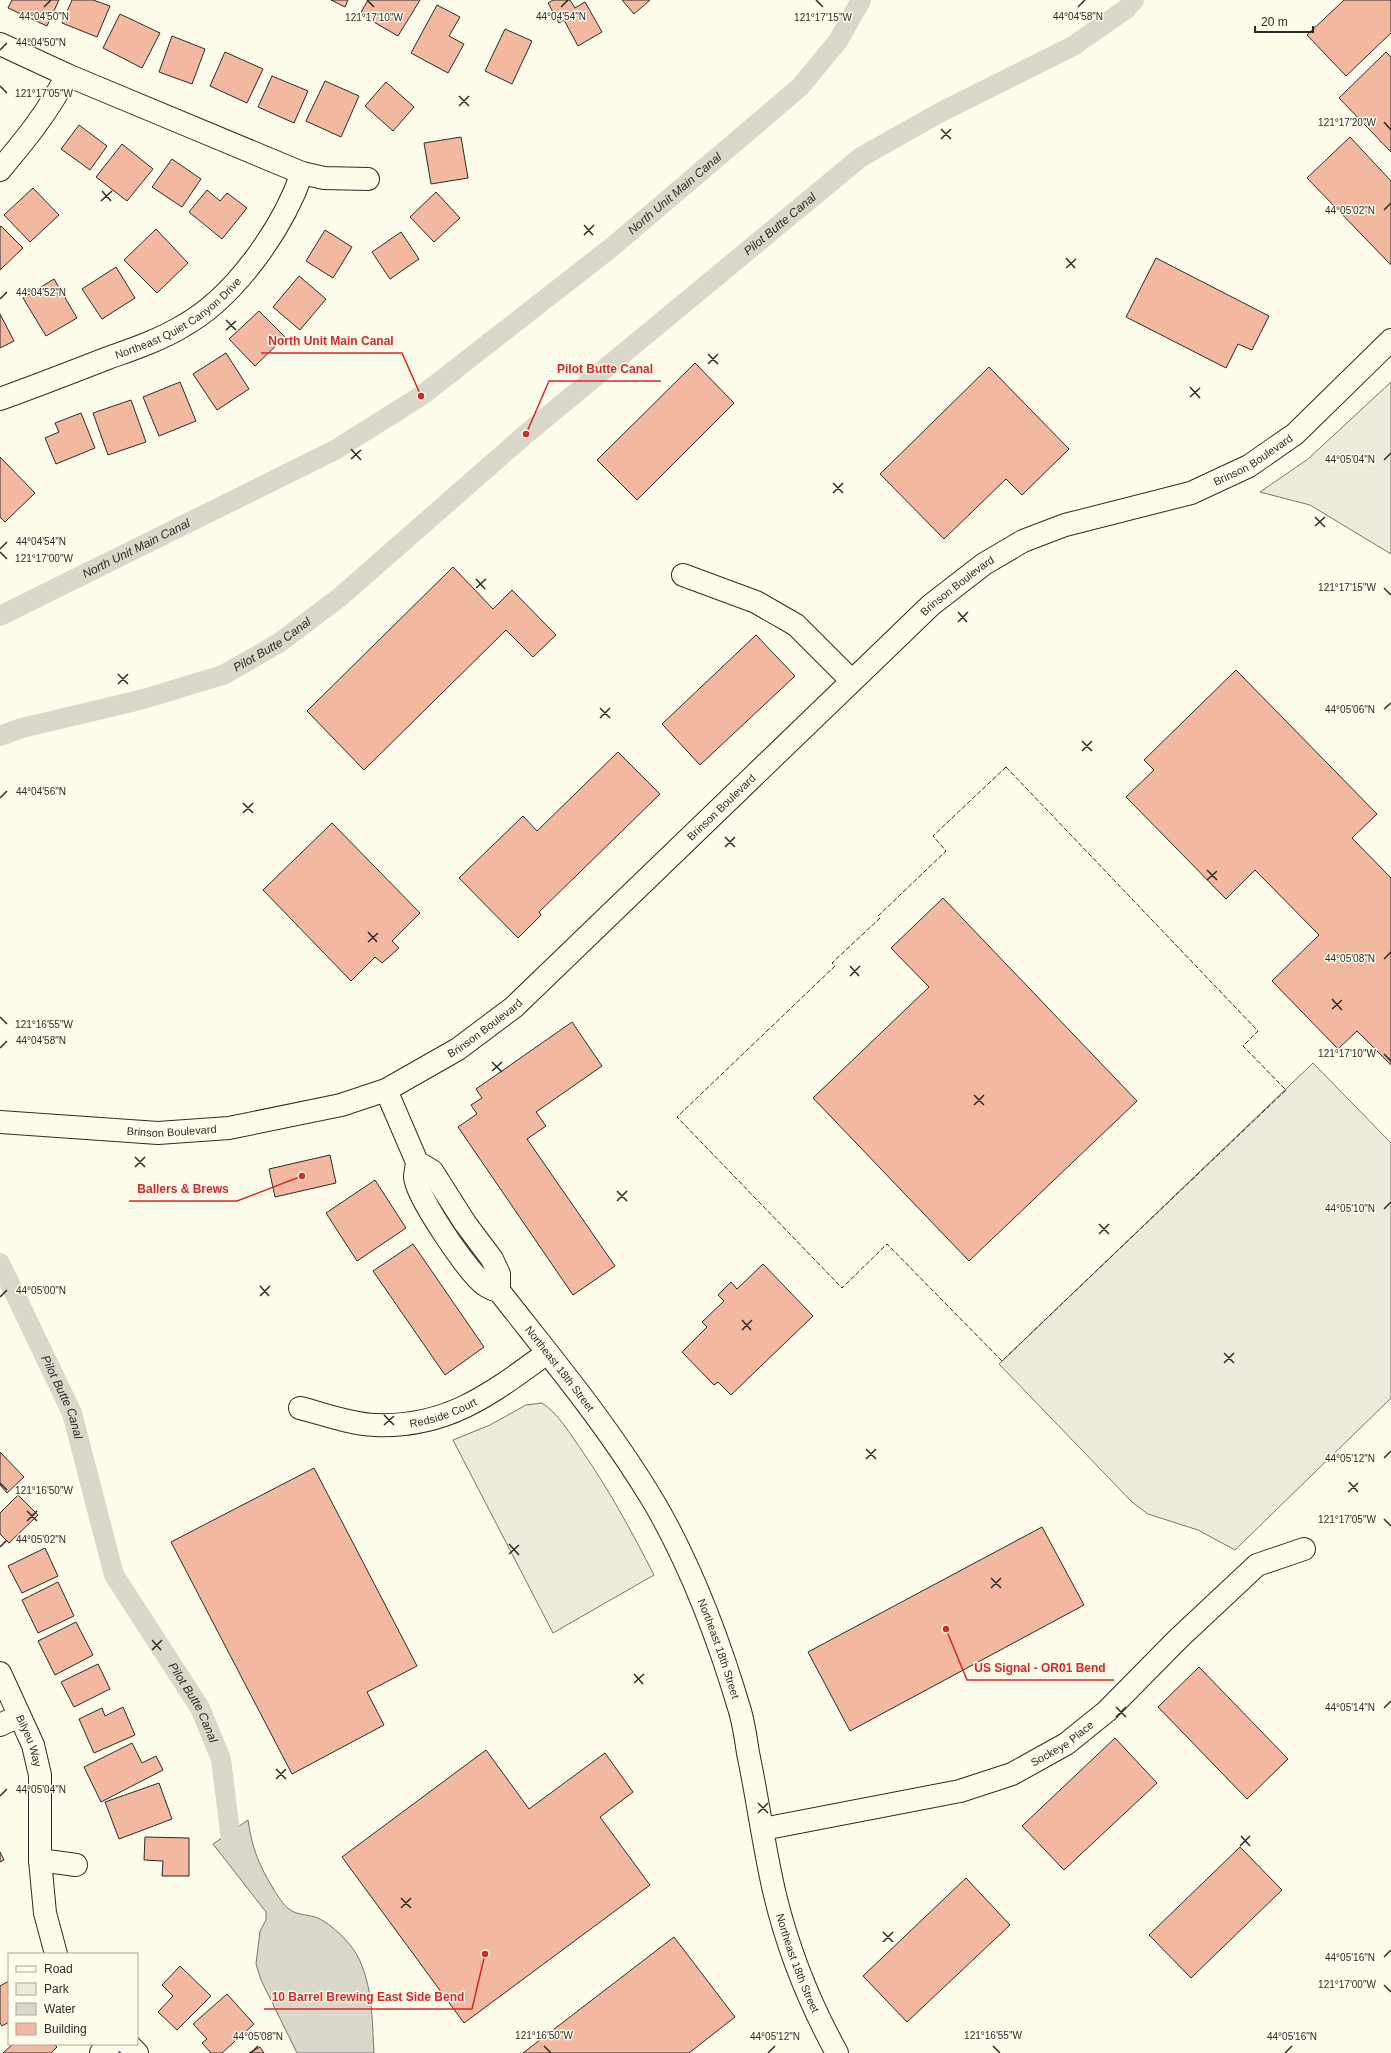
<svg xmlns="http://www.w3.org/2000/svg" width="1391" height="2053" font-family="Helvetica,sans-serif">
<rect width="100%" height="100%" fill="#fdfbea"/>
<path fill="#ecebdb" stroke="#74746e" d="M1391,382V554L1310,505L1260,492L1308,459Z
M1313,1063L1391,1143V1398L1235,1550L1198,1530L1148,1514L1132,1502L999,1364Z
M542,1403C558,1414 567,1429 578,1445C607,1486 631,1530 654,1575L553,1633L453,1440L490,1425L526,1405Z"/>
<path fill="#d8d7c9" stroke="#74746e" d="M248,1820C252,1849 259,1865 274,1890C278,1896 283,1905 289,1909C298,1916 308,1914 318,1918C331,1924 350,1942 357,1955C373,1985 372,2020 374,2053H297L261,1980L256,1964L260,1931L266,1920V1912L213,1844Z"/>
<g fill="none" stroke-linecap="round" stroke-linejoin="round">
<g stroke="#d8d7c9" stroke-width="20">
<path id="s1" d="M0,616L335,450L421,396L612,247L800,87L838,41L861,0"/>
<path id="s2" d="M0,736L22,728L140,700L223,675L279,643L340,597L526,434L861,157L941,112L1073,46L1126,9L1134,0"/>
<path id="s3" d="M0,1263L72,1413L114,1575L200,1708L221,1759L231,1840L242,1856"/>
</g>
</g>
<path fill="#f2b8a0" stroke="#2b2b2b" d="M12,0H59L47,26L8,8Z
M72,0H93L110,6L97,37L62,23Z
M331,0H348L345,7Z
M368,0H420L398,36L360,14Z
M553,0H570L575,8L585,2L602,32L578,46L564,20L559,23L548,3Z
M622,0H650L634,14Z
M1344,0H1391V33L1346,76L1307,35Z
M437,5L460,17L449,36L464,44L448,73L411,53Z
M120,14L160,33L142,68L103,48Z
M505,29L532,41L512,84L485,71Z
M172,36L205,49L192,84L159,72Z
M225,52L263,69L247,103L210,86Z
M1386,52L1391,57V152L1339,98Z
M272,76L308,91L294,123L258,107Z
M325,81L359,96L341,137L306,121Z
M386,82L414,107L393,131L365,106Z
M79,125L107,146L90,170L61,149Z
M461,137L468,178L431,184L424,143Z
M1350,137L1391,181V265L1307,178Z
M122,144L153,169L127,201L96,177Z
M172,159L201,179L182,207L152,187Z
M33,188L59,215L30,242L4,215Z
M207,190L220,201L227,193L247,208L222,239L189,212Z
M436,192L460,218L434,242L410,217Z
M1,226L23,248L0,270V227Z
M156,229L188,263L157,293L124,260Z
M325,230L352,247L333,278L306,261Z
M401,232L419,259L390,279L372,252Z
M1156,258L1269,316L1252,350L1238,344L1226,368L1126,317Z
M116,267L135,298L102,319L82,289Z
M299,276L326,299L300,330L273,307Z
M54,279L77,318L46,336L23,298Z
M259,311L285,337L255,366L229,339Z
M0,314L14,341L0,348Z
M226,353L249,389L217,410L193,374Z
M695,363L734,403L637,500L597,460Z
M989,367L1069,449L1022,495L1006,479L944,539L880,474Z
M180,382L196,421L159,436L143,397Z
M131,400L146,442L108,455L93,413Z
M81,413L95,448L56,464L45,438L59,432L55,423Z
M0,457L35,493L5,522L0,517Z
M453,567L493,609L512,590L556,635L533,657L506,630L364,770L307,711Z
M756,635L795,676L700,765L662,724Z
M1236,670L1377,814L1352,838L1391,878V1065L1357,1031L1338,1049L1272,981L1319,935L1255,870L1226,899L1126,797L1154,770L1144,760Z
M618,752L660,794L539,912L541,915L518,938L459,878L523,816L537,831Z
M332,823L420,913L392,941L399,948L382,963L375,957L351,981L263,890Z
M943,898L1137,1101L969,1261L813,1098L929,987L891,948Z
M572,1022L602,1066L536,1112L546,1126L527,1139L615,1266L573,1295L458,1127L477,1114L471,1105L482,1098L476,1089Z
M330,1155L336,1183L275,1197L269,1169Z
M375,1180L406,1228L357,1261L326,1213Z
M413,1244L484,1347L445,1375L373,1271Z
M763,1264L813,1316L731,1395L718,1382L714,1385L682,1352L707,1327L702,1322L724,1301L718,1295L731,1282L737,1289Z
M0,1452L24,1477L7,1493L0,1485Z
M314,1468L417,1666L367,1692L384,1725L292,1774L171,1542Z
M18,1495L38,1515L9,1543L0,1534V1513Z
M1042,1527L1084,1605L850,1731L808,1652Z
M45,1548L58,1576L22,1593L8,1566Z
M58,1582L74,1616L38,1633L22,1600Z
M76,1622L93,1655L55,1675L38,1641Z
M98,1664L110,1689L74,1707L61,1682Z
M1199,1667L1288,1759L1247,1799L1158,1707Z
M123,1707L135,1735L94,1753L79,1719L102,1708L105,1716Z
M1115,1738L1157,1783L1064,1870L1022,1826Z
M132,1743L142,1763L156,1756L163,1770L101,1802L84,1767Z
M486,1750L529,1809L605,1753L633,1792L600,1817L650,1885L464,2023L342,1857Z
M159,1783L172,1819L119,1839L105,1802Z
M145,1837L189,1838V1876H162L163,1861L144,1860Z
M1240,1847L1282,1890L1191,1978L1149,1935Z
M0,1852L4,1860L0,1862Z
M966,1878L1010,1925L907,2022L863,1976Z
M674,1937L735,2017L689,2053H523Z
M180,1966L211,1996L177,2030L158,2012L173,1996L162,1985Z
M9,1981V2022L2,2026L0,2023V1986Z
M227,1994L254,2024L222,2053H211L202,2043L207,2039L193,2024Z
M13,2044H54L57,2047L51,2053H3Z
M260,2047L264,2053H249Z"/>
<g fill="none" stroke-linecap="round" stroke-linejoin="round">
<g stroke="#2b2b2b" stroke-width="24">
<g id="minor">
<path d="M0,44L67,75L302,173L324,178L368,179"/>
<path d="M0,170C25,140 49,111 67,75"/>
<path id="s4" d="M0,399C36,386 72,372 108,358C133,349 160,340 183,326C235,297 283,228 302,173"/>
<path d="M683,575L756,602L796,625L852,681"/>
<path d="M386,1090L417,1162L432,1171L465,1223L492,1259L499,1274V1291"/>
<path id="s5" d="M0,1122L158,1133L229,1128L341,1105L386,1090L458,1049L514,1007L931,605L984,564L1023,541L1065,525L1191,493L1249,466L1295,434L1391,340"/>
<path id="s6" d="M417,1162C417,1166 415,1172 415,1177C416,1196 469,1274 485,1285C489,1288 494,1290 499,1291C553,1360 610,1428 655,1504C692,1568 719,1640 740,1711C744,1725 746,1739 748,1753C758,1800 764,1849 775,1895C788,1949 810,2004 837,2053"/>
<path id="s7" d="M300,1408C324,1414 350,1424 375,1425C448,1428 492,1393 547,1353"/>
<path id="s8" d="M0,1673L33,1745L40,1775V1860L45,1913L56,1954"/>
<path d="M0,1725L19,1716"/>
<path id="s9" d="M763,1829L960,1791L1012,1774L1066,1744L1107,1711L1178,1639L1257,1565L1304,1549"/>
<path d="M40,1860L76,1865"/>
<path d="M128,2044L137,2053"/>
<path d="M101,2053L111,2044"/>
</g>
</g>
<use href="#minor" stroke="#fdfbea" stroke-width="22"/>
<path stroke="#2b2b2b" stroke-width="1" stroke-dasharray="5 2" stroke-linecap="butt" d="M1006,767L1258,1031L1243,1046L1286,1090L1002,1361L887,1244L842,1288L677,1117L835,966L832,963L880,918L878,916L946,851L933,836Z"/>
</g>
<path fill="none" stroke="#2b2b2b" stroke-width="1.5" d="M367,0L374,7M816,0L823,7M44,7L51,0M561,7L568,0M1078,7L1085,0M0,50L7,43M0,86L7,93M459,96L469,106M459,106L469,96M1384,122L1391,130M941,129L951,139M941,139L951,129M102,191L111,201M101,201L112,191M1384,210L1391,203M584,225L593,235M584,235L594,225M1066,258L1075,268M1066,268L1076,259M0,299L7,292M226,320L236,330M226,330L236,321M708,354L718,364M708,364L718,354M1190,387L1200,398M1190,397L1200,388M351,449L361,460M351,459L361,450M1384,460L1391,453M833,483L843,493M833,493L843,483M1315,517L1325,527M1315,526L1325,517M0,549L7,542M0,552L7,559M476,579L485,589M476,588L486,579M1384,588L1391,595M958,612L967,622M958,622L968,612M118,674L128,684M118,684L128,674M600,708L610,718M1384,709L1391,703M600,718L610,708M1082,741L1092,751M1082,751L1092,741M0,798L7,791M243,803L253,813M243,813L253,803M725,837L735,847M725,847L735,837M1207,870L1217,880M1207,880L1217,871M368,932L377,942M368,942L378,933M1384,959L1391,952M850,966L859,976M850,976L860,966M1332,999L1342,1010M1332,1009L1342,1000M0,1017L7,1024M0,1048L7,1041M1384,1054L1391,1061M492,1062L502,1072M492,1071L502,1062M974,1095L984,1105M974,1105L984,1095M135,1157L145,1167M135,1167L145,1157M617,1191L627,1201M617,1201L627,1191M1384,1209L1391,1202M1099,1224L1109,1234M1099,1234L1109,1224M260,1286L269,1296M260,1296L270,1286M0,1297L7,1290M742,1320L751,1330M742,1330L752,1320M1224,1353L1234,1363M1224,1363L1234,1353M384,1415L394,1425M384,1425L394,1416M866,1449L876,1459M1384,1458L1391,1451M866,1459L876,1449M1349,1482L1358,1492M0,1483L7,1490M1348,1492L1358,1483M27,1511L37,1521M1384,1519L1391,1526M27,1521L37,1511M509,1544L519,1555M0,1547L7,1540M509,1554L519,1545M991,1578L1001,1588M991,1588L1001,1578M152,1640L161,1650M152,1650L162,1640M634,1674L643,1684M634,1683L644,1674M1116,1707L1126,1717M1384,1708L1391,1701M1116,1717L1126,1707M276,1769L286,1779M276,1779L286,1769M0,1796L7,1789M758,1803L768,1813M758,1813L768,1803M1241,1836L1250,1846M1240,1846L1250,1836M401,1898L411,1908M401,1908L411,1898M883,1932L893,1942M883,1942L893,1932M1384,1957L1391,1950M1384,1985L1391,1992M544,2046L551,2053M993,2046L1000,2053M251,2053L258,2046M768,2053L775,2046M1285,2053L1292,2046"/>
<g text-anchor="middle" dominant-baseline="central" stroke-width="3" stroke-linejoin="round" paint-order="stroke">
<g font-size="11" fill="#2b2b2b" stroke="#fdfbea">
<text stroke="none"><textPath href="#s4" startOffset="197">Northeast Quiet Canyon Drive</textPath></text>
<text stroke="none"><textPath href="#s5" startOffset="1481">Brinson Boulevard</textPath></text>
<text stroke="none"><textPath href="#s5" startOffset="1156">Brinson Boulevard</textPath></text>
<text stroke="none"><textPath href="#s5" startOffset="832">Brinson Boulevard</textPath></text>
<text stroke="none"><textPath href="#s5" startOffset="508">Brinson Boulevard</textPath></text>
<text stroke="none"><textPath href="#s5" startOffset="172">Brinson Boulevard</textPath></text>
<text stroke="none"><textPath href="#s6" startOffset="259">Northeast 18th Street</textPath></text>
<text stroke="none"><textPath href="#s7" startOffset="147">Redside Court</textPath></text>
<text stroke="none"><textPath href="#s6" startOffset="583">Northeast 18th Street</textPath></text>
<text stroke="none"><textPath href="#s8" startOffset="74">Bilyeu Way</textPath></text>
<text stroke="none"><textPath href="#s9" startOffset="314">Sockeye Place</textPath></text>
<text stroke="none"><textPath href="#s6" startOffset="908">Northeast 18th Street</textPath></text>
</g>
<g font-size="12" font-style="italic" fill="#2b2b2b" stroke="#fdfbea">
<text stroke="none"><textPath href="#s1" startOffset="800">North Unit Main Canal</textPath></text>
<text stroke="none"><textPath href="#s2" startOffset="949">Pilot Butte Canal</textPath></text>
<text stroke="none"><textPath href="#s1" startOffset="152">North Unit Main Canal</textPath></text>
<text stroke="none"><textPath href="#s2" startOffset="289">Pilot Butte Canal</textPath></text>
<text stroke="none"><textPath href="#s3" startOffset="148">Pilot Butte Canal</textPath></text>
<text stroke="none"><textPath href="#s3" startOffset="484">Pilot Butte Canal</textPath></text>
</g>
</g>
<g font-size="10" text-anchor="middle" fill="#2b2b2b" stroke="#fdfbea" stroke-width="3" stroke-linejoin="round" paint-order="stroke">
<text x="44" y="20">44°04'50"N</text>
<text x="561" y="20">44°04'54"N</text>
<text x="1078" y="20">44°04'58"N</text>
<text x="374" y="21">121°17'10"W</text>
<text x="823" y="21">121°17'15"W</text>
<text x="41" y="46">44°04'50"N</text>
<text x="44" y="97">121°17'05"W</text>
<text x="1347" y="126">121°17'20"W</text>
<text x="1350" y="214">44°05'02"N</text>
<text x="41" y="296">44°04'52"N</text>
<text x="1350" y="463">44°05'04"N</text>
<text x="41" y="545">44°04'54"N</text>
<text x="44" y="562">121°17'00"W</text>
<text x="1347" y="591">121°17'15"W</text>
<text x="1350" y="713">44°05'06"N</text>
<text x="41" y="795">44°04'56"N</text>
<text x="1350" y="962">44°05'08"N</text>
<text x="44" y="1028">121°16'55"W</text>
<text x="41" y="1044">44°04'58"N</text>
<text x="1347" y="1057">121°17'10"W</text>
<text x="1350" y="1212">44°05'10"N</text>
<text x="41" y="1294">44°05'00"N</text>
<text x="1350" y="1462">44°05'12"N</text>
<text x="44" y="1494">121°16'50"W</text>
<text x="1347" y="1523">121°17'05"W</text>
<text x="41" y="1543">44°05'02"N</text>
<text x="1350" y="1711">44°05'14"N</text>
<text x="41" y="1793">44°05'04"N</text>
<text x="1350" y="1961">44°05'16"N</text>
<text x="1347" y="1988">121°17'00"W</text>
<text x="544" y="2039">121°16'50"W</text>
<text x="993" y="2039">121°16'55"W</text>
<text x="258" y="2040">44°05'08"N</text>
<text x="775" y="2040">44°05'12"N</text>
<text x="1292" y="2040">44°05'16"N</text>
</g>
<path fill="none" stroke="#d62828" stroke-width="1.5" d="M421 396L402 353H261M526 434L549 381H661M302 1176L237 1201H129M946 1629L967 1680H1114M485 1954L472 2009H264"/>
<g fill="#d62828" stroke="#fdfbea" stroke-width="1.5">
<circle cx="421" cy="396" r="4"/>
<circle cx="526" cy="434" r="4"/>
<circle cx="302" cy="1176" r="4"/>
<circle cx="946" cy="1629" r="4"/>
<circle cx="485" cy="1954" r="4"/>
</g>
<g font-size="12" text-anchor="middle" font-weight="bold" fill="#d62828" stroke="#fdfbea" stroke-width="3" stroke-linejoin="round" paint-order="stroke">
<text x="331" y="345">North Unit Main Canal</text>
<text x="605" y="373">Pilot Butte Canal</text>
<text x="183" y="1193">Ballers &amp; Brews</text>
<text x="1040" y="1672">US Signal - OR01 Bend</text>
<text x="368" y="2001">10 Barrel Brewing East Side Bend</text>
</g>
<rect x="8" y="1953" width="130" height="92" fill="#fdfbea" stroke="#a9a89e"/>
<rect x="16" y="1966" width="20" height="6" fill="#fdfbea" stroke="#a9a89e"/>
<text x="44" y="1973" font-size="12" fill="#2b2b2b">Road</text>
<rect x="16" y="1983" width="20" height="12" fill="#ecebdb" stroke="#a9a89e"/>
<text x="44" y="1993" font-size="12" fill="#2b2b2b">Park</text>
<rect x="16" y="2003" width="20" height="12" fill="#d8d7c9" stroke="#a9a89e"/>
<text x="44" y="2013" font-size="12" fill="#2b2b2b">Water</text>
<rect x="16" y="2023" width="20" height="12" fill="#f2b8a0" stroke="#a9a89e"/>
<text x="44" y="2033" font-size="12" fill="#2b2b2b">Building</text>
<path d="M1255 26v6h58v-6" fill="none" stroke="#2b2b2b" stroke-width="2"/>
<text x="1261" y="26" font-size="12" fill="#2b2b2b" stroke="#fdfbea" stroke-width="3" paint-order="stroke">20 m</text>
</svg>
